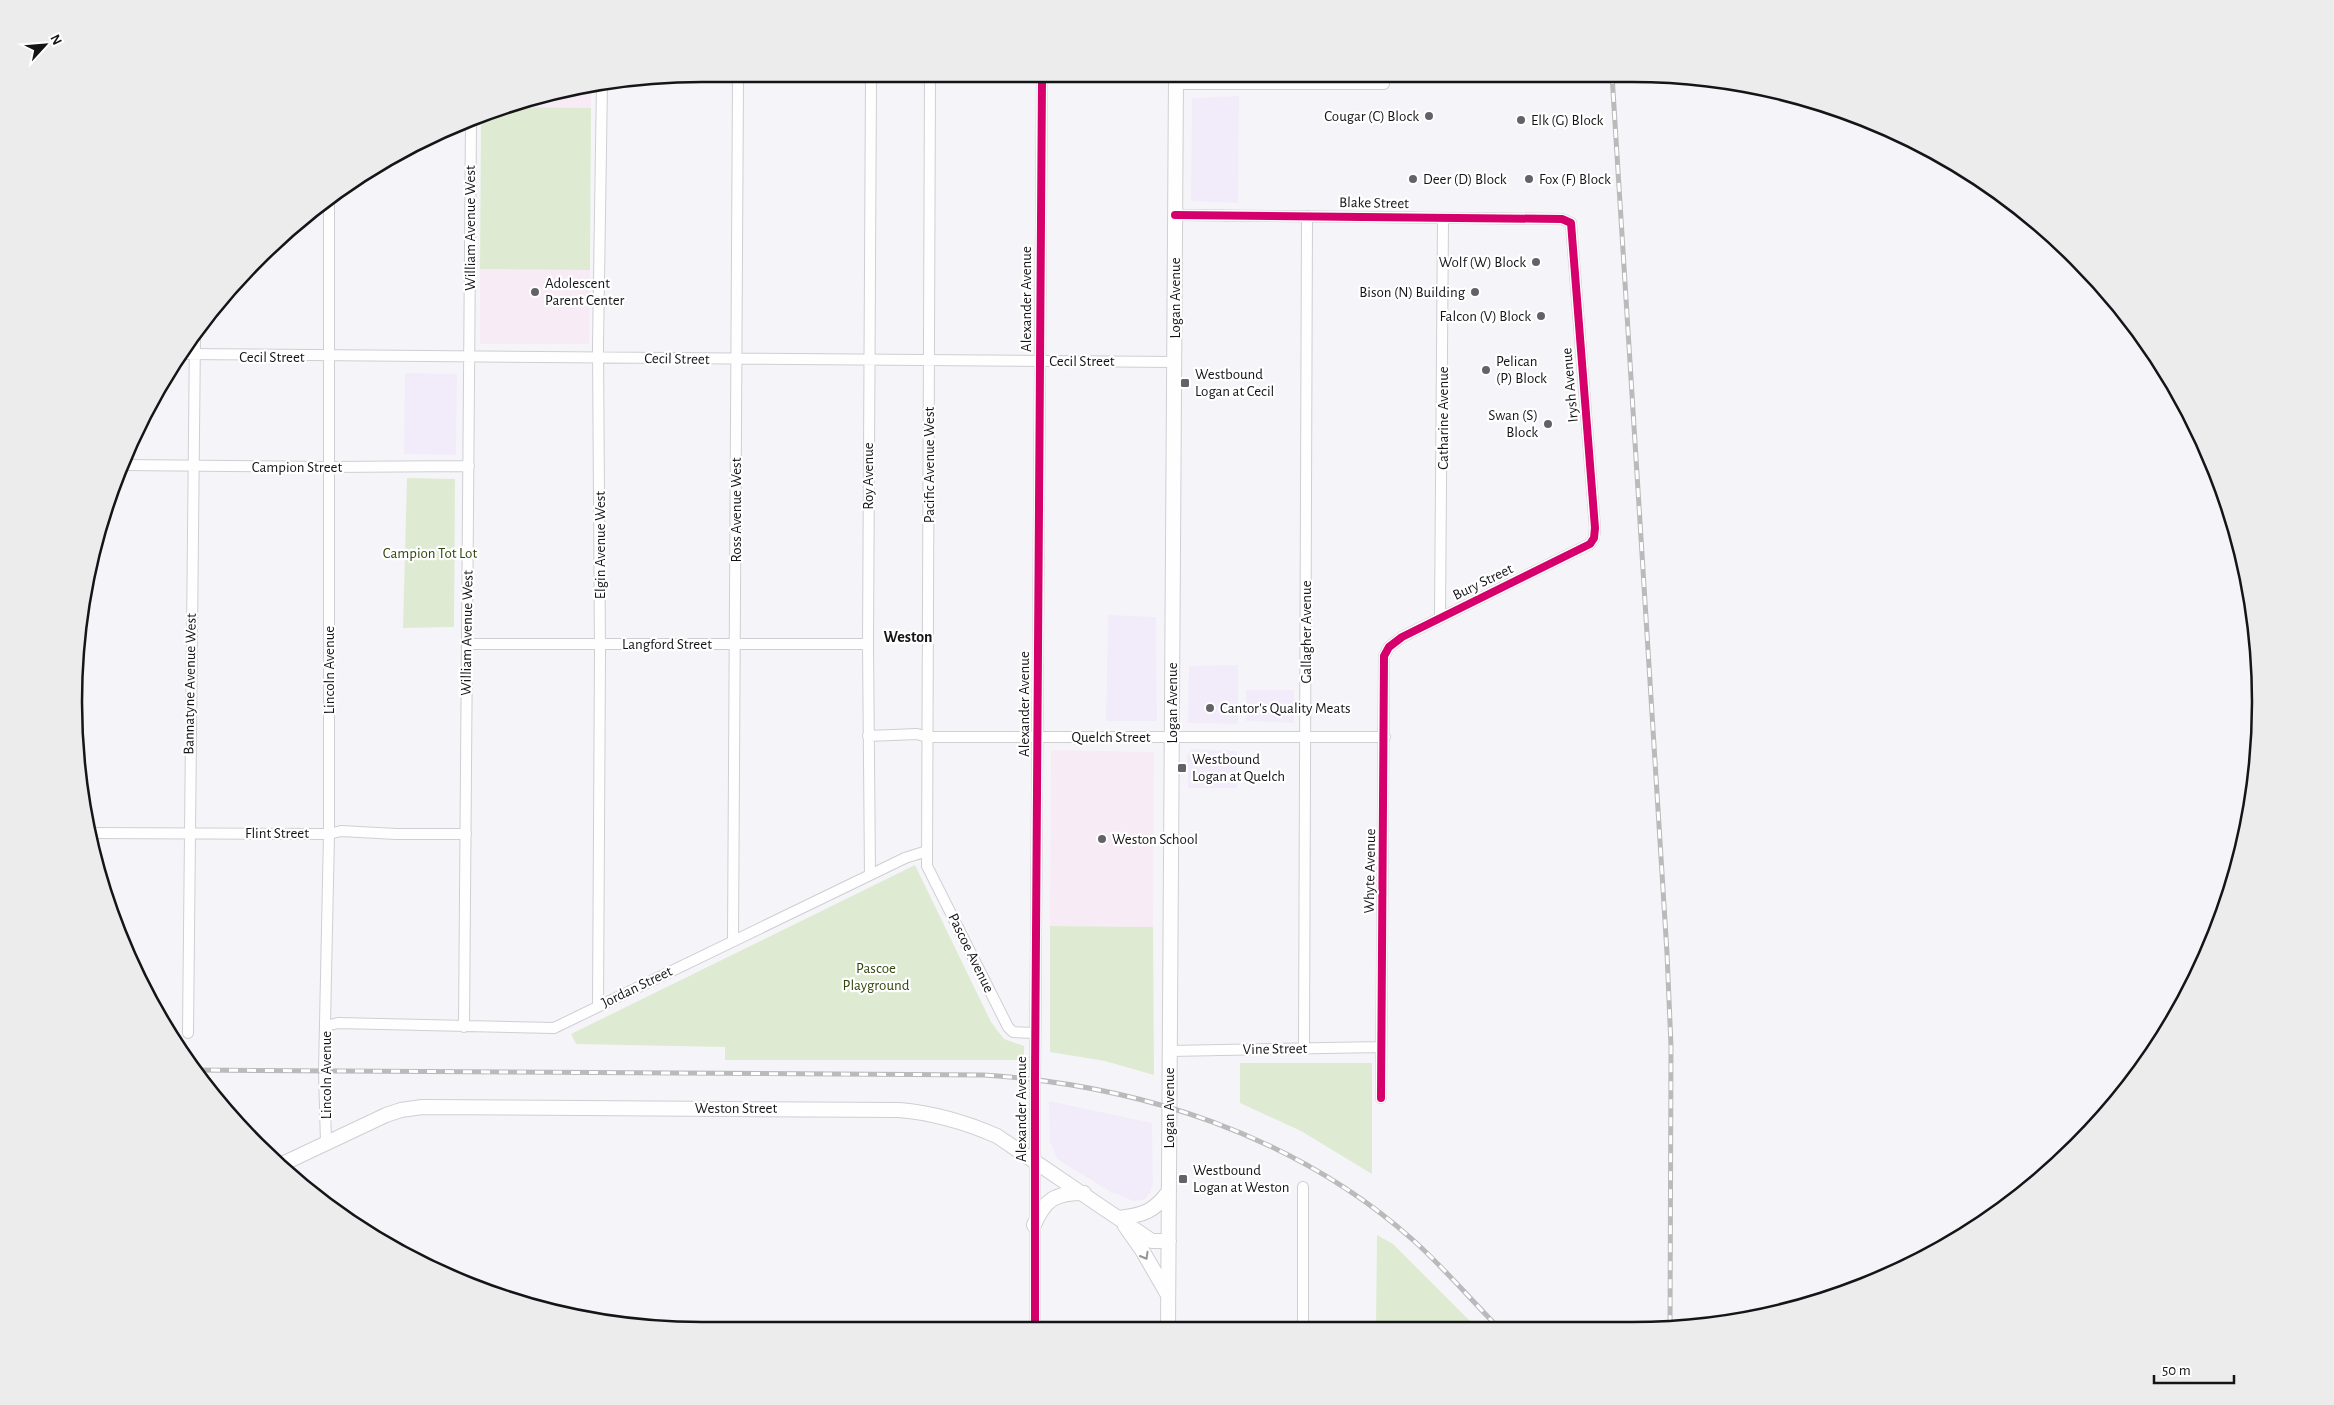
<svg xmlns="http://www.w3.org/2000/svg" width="2334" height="1405" font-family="'Alegreya Sans',sans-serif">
<rect width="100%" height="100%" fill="#f5f5f9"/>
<path fill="#f2ecfa" d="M1239,96L1238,203L1191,201L1192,98Z
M405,373L457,374L456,455L404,454Z
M1108,615L1156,617L1157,721H1106Z
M1238,665V724L1188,723L1189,666Z
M1246,690H1294V723L1246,721Z
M1192,749L1237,751V788H1188L1187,755Z
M1049,1101L1152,1123L1153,1184L1150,1193L1144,1200L1133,1201L1109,1191L1057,1159L1050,1141Z"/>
<path fill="#f7ebf5" d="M591,86V108L501,107Z
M480,269L590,270L589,344H480Z
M1051,750L1154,752L1153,927L1050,926Z"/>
<path fill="#deebd2" d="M501,107L591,108L590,270L480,269L481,115Z
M407,478L455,479L454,627L403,628Z
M915,865L991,1022L1004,1039L1024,1046V1060H725V1047L576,1044L571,1034Z
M1050,926L1153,927L1154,1075L1105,1061L1050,1052Z
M1240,1063H1372V1174L1301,1131L1240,1103Z
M1377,1235L1393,1244L1479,1330H1376Z"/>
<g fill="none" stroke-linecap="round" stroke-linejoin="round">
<g stroke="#cfcfd3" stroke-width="12">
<path id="minor" d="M930,78L927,866L1008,1027L1013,1032L1035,1033
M1176,84H1384
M1175,215L1562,219L1571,223L1595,528L1594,538L1590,544L1402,637L1389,647L1384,656L1381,1098
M179,354L1174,362
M125,465L329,467L469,466
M1440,617L1443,219
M467,644H868
M868,736L917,734L927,737H1385
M88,833L329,834L341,831L396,834H466
M870,875L868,644L871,78
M733,941L738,79
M598,1006L600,654L598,345L602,83
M326,1026L338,1023L554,1028L870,875L905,858L927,851
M464,1027L471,120
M188,1033L195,335
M1304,1048L1307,216
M1170,1051L1381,1047
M326,1143L324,1071L329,834V198
M1035,1330V1078L1042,78
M1303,1330V1187"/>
</g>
<g stroke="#cfcfd3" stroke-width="16">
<path id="secondary" d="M280,1165L386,1115L401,1110L422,1107L899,1110C934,1113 965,1122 997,1136L1152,1241H1169
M1119,1218C1143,1215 1154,1212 1169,1191
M1034,1225C1045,1199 1055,1193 1084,1193
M1125,1226L1142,1250L1168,1295
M1168,1330L1176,77"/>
</g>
<use href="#minor" stroke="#fefefe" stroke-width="10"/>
<use href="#secondary" stroke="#fefefe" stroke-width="14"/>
<g stroke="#bababb" stroke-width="5">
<path id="rail" d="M1612,75L1667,953L1671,1046L1670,1330
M193,1070L984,1075C1139,1085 1295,1135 1413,1240C1441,1265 1466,1294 1492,1321L1499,1330"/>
</g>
<use href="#rail" stroke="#fff" stroke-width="3" stroke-dasharray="9" stroke-linecap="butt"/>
<g stroke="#fff" stroke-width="11">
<path id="cycleway" d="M1175,215L1562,219L1571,223L1595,528L1594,538L1590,544L1402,637L1389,647L1384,656L1381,1098
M1035,1330V1078L1042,78"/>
</g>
<use href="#cycleway" stroke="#d6006c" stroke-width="8"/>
</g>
<defs><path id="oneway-chevron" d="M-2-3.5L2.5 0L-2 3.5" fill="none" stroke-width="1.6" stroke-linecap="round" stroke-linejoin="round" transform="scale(1.25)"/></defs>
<use stroke="#959596" href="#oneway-chevron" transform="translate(1145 1256) rotate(60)"/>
<g fill="#636367" stroke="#fff" stroke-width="2">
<circle cx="1429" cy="116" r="5"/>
<circle cx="1521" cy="120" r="5"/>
<circle cx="1413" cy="179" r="5"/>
<circle cx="1529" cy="179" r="5"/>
<circle cx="1536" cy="262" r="5"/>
<circle cx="535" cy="292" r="5"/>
<circle cx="1475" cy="292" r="5"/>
<circle cx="1541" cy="316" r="5"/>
<circle cx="1486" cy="370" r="5"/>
<rect x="1180" y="378" width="10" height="10" rx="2.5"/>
<circle cx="1548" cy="424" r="5"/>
<circle cx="1210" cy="708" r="5"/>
<rect x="1177" y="763" width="10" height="10" rx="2.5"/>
<circle cx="1102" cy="839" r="5"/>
<rect x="1178" y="1174" width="10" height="10" rx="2.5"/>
</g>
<g text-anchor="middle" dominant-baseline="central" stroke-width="4.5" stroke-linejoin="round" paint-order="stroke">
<g font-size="15" fill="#151518" stroke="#fff" text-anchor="start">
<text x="1419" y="116" text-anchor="end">Cougar (C) Block</text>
<text x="1531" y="120">Elk (G) Block</text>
<text x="1423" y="179">Deer (D) Block</text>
<text x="1539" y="179">Fox (F) Block</text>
<text x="1526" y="262" text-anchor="end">Wolf (W) Block</text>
<text x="545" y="283">Adolescent<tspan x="545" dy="17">Parent Center</tspan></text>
<text x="1465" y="292" text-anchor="end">Bison (N) Building</text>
<text x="1531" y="316" text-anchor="end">Falcon (V) Block</text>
<text x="1496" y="361">Pelican<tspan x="1496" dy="17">(P) Block</tspan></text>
<text x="1195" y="374">Westbound<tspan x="1195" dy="17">Logan at Cecil</tspan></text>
<text x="1538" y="415" text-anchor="end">Swan (S)<tspan x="1538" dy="17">Block</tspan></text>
<text x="1220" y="708">Cantor's Quality Meats</text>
<text x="1192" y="759">Westbound<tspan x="1192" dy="17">Logan at Quelch</tspan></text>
<text x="1112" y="839">Weston School</text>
<text x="1193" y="1170">Westbound<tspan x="1193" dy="17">Logan at Weston</tspan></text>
</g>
<g font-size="15" fill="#151518" stroke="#fff">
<text transform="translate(1374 203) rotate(1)">Blake Street</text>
<text transform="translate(470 228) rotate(-90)">William Avenue West</text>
<text transform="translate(1175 298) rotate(-90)">Logan Avenue</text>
<text transform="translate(1026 299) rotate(-90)">Alexander Avenue</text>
<text x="272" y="357">Cecil Street</text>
<text transform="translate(677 359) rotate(1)">Cecil Street</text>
<text x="1082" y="361">Cecil Street</text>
<text transform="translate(1570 385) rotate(-95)">Irysh Avenue</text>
<text transform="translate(1443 418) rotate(-90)">Catharine Avenue</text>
<text transform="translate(929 465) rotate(-90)">Pacific Avenue West</text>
<text x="297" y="467">Campion Street</text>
<text transform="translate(868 476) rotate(-90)">Roy Avenue</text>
<text transform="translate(736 510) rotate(-90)">Ross Avenue West</text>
<text transform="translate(600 545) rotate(-90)">Elgin Avenue West</text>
<text transform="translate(1483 582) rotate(-26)">Bury Street</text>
<text transform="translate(1306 632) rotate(-90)">Gallagher Avenue</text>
<text transform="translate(467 633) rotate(-89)">William Avenue West</text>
<text x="667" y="644">Langford Street</text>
<text transform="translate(329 670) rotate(-90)">Lincoln Avenue</text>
<text transform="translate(190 684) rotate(-89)">Bannatyne Avenue West</text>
<text transform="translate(1172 703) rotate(-90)">Logan Avenue</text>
<text transform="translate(1024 704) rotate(-90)">Alexander Avenue</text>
<text x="1111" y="737">Quelch Street</text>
<text x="277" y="833">Flint Street</text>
<text transform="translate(1370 871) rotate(-89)">Whyte Avenue</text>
<text transform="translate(971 953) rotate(64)">Pascoe Avenue</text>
<text transform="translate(637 987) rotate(-26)">Jordan Street</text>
<text transform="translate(1275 1049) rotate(-1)">Vine Street</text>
<text transform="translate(326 1075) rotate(-90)">Lincoln Avenue</text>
<text x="736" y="1108">Weston Street</text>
<text transform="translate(1169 1108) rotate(-90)">Logan Avenue</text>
<text transform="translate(1021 1109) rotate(-90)">Alexander Avenue</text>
</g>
<g font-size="15" fill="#30480c" stroke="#fff">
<text x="430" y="553">Campion Tot Lot</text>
<text x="876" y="968">Pascoe<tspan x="876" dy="17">Playground</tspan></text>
</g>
<g font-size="16" font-weight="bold" fill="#151518" stroke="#fff">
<text x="908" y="637">Weston</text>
</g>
</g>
<path d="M0 0H2334V1405H0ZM702 82H1632A620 620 0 0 1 2252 702V702A620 620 0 0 1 1632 1322H702A620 620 0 0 1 82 702V702A620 620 0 0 1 702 82Z" fill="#ececed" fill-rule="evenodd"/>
<path fill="none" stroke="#151518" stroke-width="2.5" d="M702 82H1632A620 620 0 0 1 2252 702V702A620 620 0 0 1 1632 1322H702A620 620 0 0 1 82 702V702A620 620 0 0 1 702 82Z"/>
<g transform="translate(45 45) rotate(64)" stroke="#ffffff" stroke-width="4" paint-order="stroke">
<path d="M0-4L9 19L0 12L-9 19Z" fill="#151518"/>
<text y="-8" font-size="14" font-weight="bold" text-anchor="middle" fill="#151518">N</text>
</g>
<path d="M2154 1375v8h80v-8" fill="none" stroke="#151518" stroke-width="2.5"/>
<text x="2162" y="1375" font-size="15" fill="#151518" stroke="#ffffff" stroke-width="4" paint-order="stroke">50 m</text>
</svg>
